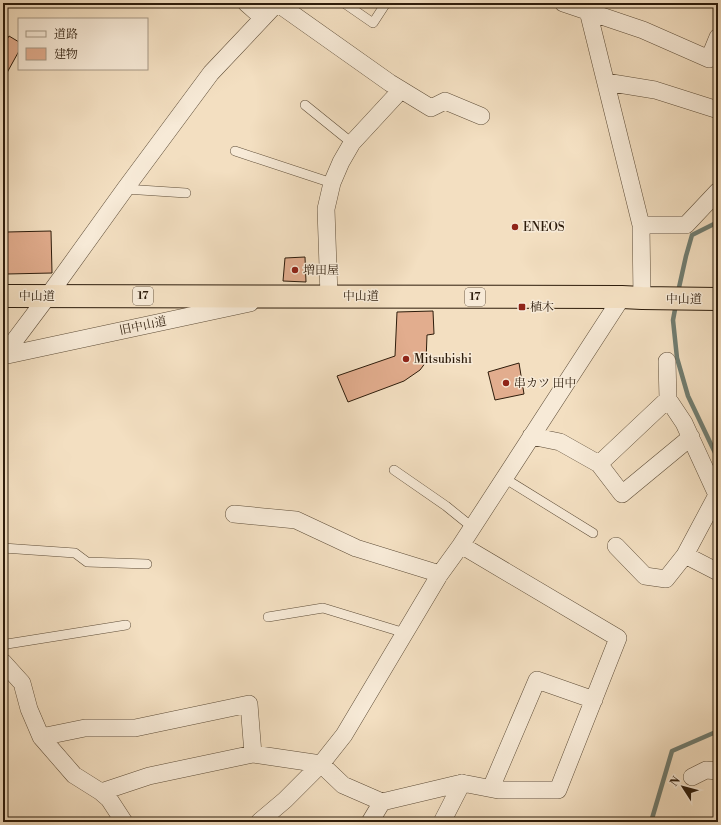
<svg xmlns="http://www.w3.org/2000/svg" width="721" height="825" font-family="'Libre Bodoni','Noto Serif JP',serif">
<rect width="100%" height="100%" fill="#f3dfc1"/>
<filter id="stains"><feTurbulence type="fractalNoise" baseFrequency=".005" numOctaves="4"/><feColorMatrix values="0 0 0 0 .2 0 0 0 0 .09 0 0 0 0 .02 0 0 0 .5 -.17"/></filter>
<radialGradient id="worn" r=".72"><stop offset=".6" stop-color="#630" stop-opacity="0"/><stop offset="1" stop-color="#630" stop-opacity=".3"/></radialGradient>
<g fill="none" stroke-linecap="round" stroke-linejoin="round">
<path stroke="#6f7c70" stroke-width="4.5" d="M678,292L686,256L692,235L718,222
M676,304L673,320L677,358L688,396L718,459
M651,822L672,751L718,731"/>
</g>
<path fill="#e2ad8e" stroke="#2d1c0b" d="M9,36L19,42V51L3,80V46Z
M51,231L52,273L7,274V232Z
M305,257L306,282L283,281L285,258Z
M433,311L434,334L427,335L426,362L420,370L404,381L348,402L337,376L395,356L397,312Z
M519,363L524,394L495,400L488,372Z"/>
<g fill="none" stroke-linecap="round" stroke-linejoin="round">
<g stroke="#5e4d38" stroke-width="10">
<path id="lane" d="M344,3L373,23L386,3
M305,105L352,143
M235,151L332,183
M125,189L186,193
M394,470L446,506L472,527
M504,478L593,533
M3,548L75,553L87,562L147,564
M268,617L323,608L405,633
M3,647L7,644L126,625"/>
</g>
<g stroke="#5e4d38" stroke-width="18">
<path id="street" d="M246,3L263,18
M277,3L390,83L431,108L445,101L481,116
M563,3L643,30L709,59L718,37
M591,3L588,11L641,225L642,298
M606,82L655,90L718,110
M641,225H686L718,191
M329,296L326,209L332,183L341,162L352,143L401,90
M3,356L48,296L125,189L211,73L277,3
M3,356L250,303
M667,361L668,399L684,423L717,495L685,555L718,572
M531,436L560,442L599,464L622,494L691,437
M599,464L668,399
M234,514L296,520L356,548L440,574
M616,546L645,576L666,579L685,555
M3,662L22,683L29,709L41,737L74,775L101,792L109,799L124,822
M41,737L85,728H135L249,704L253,754
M692,777L706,770L718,771
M491,788L537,680L594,700
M101,792L149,776L253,754L321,764L343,785L382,802L370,822
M382,802L462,783
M259,822L285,800L321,764L344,735L440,574L461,545L622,297
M442,822L462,783L498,790H558L618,638L461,545"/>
</g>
<g stroke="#2d1c0b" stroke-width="24">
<path id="highway" d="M3,296L622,297L642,298L718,299"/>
</g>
<use href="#lane" stroke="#f7ead7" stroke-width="9"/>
<use href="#street" stroke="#f7ead7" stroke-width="17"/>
<use href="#highway" stroke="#f3dfc1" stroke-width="22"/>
</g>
<g fill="#8f2418" stroke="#f7ead7" stroke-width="1.5">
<circle cx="515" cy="227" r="4"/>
<circle cx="295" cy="270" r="4"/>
<rect x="518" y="303" width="8" height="8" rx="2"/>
<circle cx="406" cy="359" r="4"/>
<circle cx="506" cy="383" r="4"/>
</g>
<g text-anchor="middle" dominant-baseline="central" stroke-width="3" stroke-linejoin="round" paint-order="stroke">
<g fill="#f7ead7" stroke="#6a5a48" stroke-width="1">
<rect x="133" y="287" width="20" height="18" rx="3"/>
<rect x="465" y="288" width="20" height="18" rx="3"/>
</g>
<g font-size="11" font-weight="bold" fill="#2d1c0b">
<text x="143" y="296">17</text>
<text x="475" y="297">17</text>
</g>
<g font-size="12" fill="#2d1c0b" stroke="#f7ead7" text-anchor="start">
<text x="523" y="227">ENEOS</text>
<text x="303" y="270">増田屋</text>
<text x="530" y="307">植木</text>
<text x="414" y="359">Mitsubishi</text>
<text x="514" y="383">串カツ 田中</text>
</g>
<g font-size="12" fill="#2d1c0b" stroke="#f7ead7">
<text x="37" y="296">中山道</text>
<text x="361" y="296">中山道</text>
<text x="684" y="299">中山道</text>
<text transform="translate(143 326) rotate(-12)">旧中山道</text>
</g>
</g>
<rect width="721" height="825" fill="none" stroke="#f3dfc1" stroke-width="16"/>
<rect x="4" y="4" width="713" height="817" fill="none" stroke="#2d1c0b" stroke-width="2"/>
<rect x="8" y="8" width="705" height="809" fill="none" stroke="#2d1c0b"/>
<rect x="18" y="18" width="130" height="52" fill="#f7ead7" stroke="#a69885"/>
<rect x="26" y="31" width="20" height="6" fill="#f7ead7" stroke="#a69885"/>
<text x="54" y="38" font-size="12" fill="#2d1c0b">道路</text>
<rect x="26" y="48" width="20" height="12" fill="#e2ad8e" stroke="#a69885"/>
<text x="54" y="58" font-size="12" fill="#2d1c0b">建物</text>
<g transform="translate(683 787) rotate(306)" stroke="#f7ead7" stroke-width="3" paint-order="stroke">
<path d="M0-3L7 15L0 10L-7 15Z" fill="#2d1c0b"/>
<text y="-6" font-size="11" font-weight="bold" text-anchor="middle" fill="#2d1c0b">N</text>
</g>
<rect width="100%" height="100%" filter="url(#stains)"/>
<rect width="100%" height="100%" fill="url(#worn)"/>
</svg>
